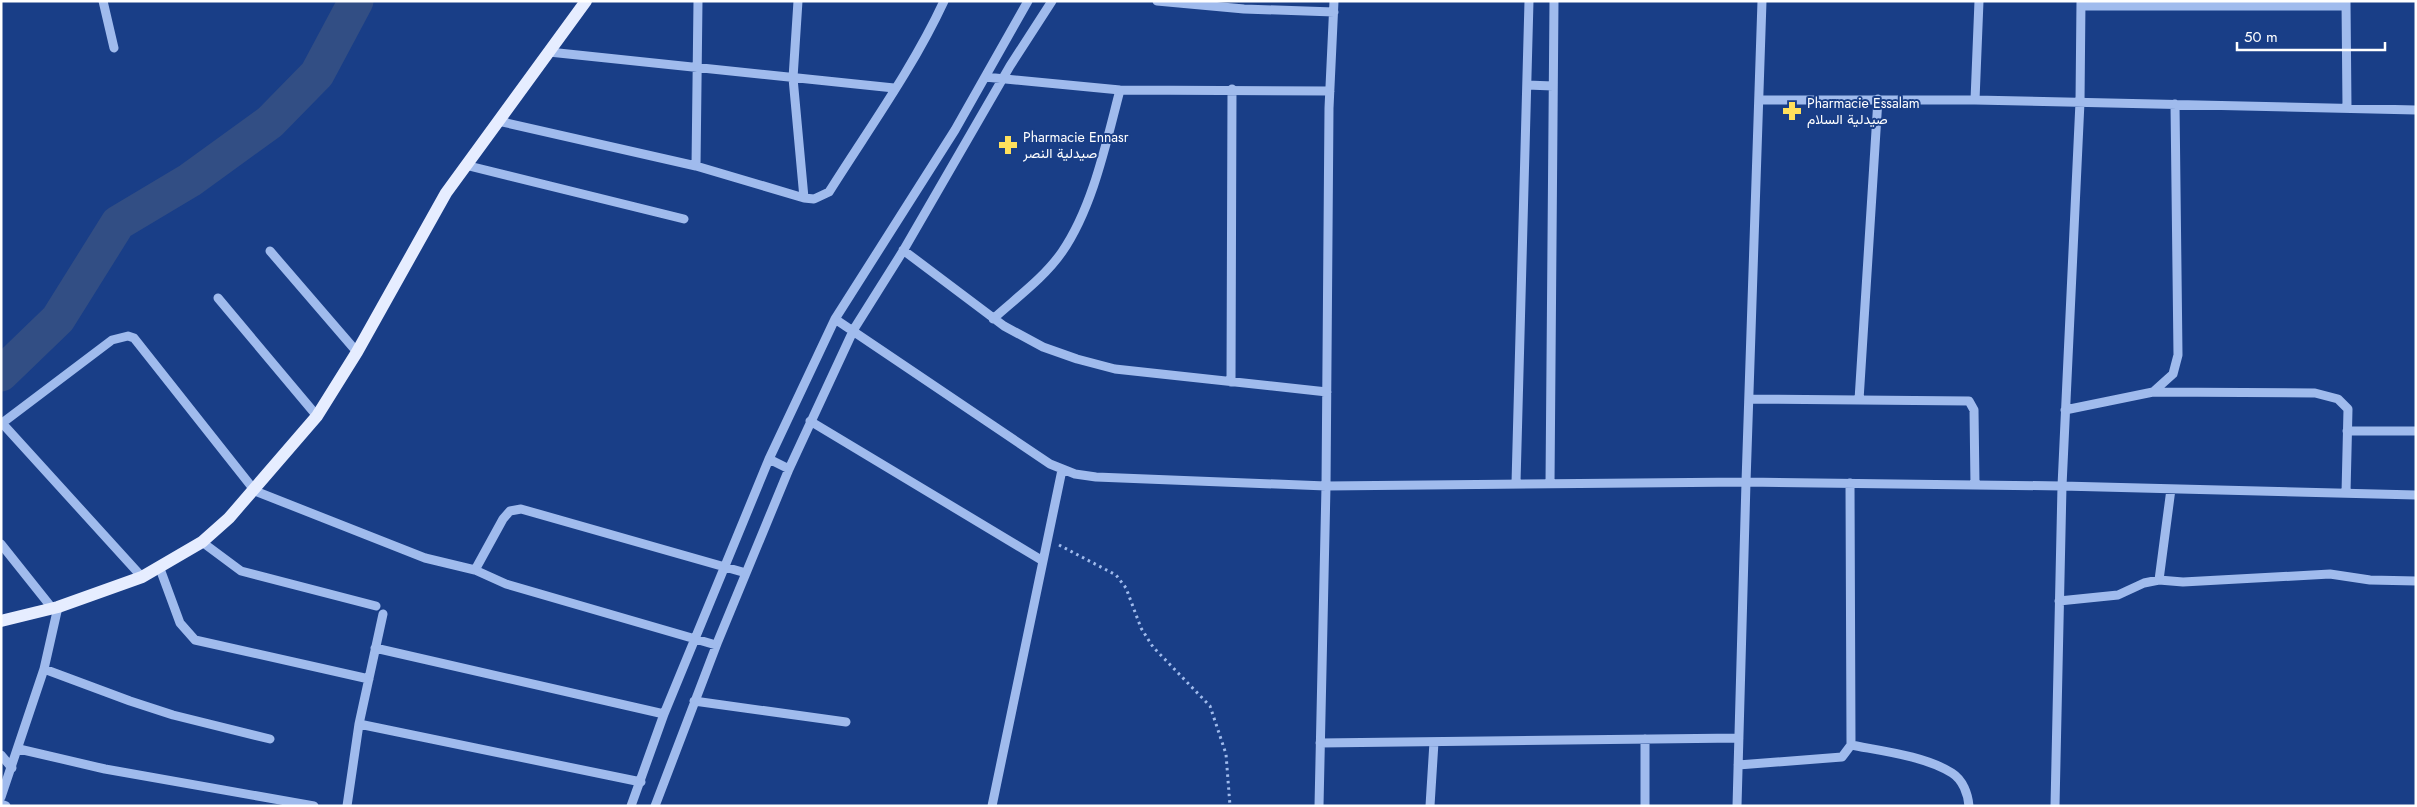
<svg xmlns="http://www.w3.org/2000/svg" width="2417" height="807" font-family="Jost,Vazirmatn,sans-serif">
<rect width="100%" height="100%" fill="#193e87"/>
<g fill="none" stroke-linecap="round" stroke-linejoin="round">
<path stroke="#324e84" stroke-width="35" d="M1,374L58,319L118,223L190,180L270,122L317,74L356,1"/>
<path stroke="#a0bbed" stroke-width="3" stroke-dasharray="2.5 4" stroke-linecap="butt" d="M1059,545L1116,575L1126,588L1141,628L1153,647L1210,706L1226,754L1230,806"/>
<path stroke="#a0bbed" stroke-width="9" d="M103,1L114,48
M798,1L793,78L804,198
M1157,1L1244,9L1334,12
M1762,1L1746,482L2062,486L2416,495
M2346,1L2347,108
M2081,6H2346
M549,52L894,88
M985,77L1120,90L1330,91
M1527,85L1553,86
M1759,100H1975L2416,110
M1975,100L1979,1
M498,121L696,166L804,198L814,199L829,192C868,130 913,68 944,1
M465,165L684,219
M696,166L698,1
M903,250L1004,326L1043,347L1077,359L1115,369L1327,392
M270,251L357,352
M218,298L317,416
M835,319L1050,464L1075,474L1096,477L1326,486L1746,482L1737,806
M993,319C1016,298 1044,278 1062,252C1093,207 1106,143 1120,90
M1231,382L1232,89
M2153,392L2315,393L2338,399L2348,409L2346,493
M1749,399L1969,401L1974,410L1975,485
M1859,400L1878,99
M2065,410L2153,392L2173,374L2178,355L2175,104
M810,421L1043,561
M2,423L142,577
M1,424L112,340L128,336L134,338L255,491L425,558L475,570L506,584L716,645
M2347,431H2416
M769,459L789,469
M1516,483L1529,1
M1550,484L1554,1
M202,542L241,571L376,606
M1,544L52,608
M159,566L180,623L195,640L369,679
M475,570L503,519L510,511L521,509L746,573
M2159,580L2171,489
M2059,601L2118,595L2144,583L2159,580L2183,582L2330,574L2370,580L2416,581
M375,648L664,714
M44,669L130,701L173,715L270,739
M694,701L846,722
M359,724L641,782
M1320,743L1739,738
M1851,745C1882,751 1925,756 1952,773C1963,780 1968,794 1969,806
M19,749L105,769L314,806
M1,755L12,768
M1738,765L1842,757L1851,745L1850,483
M1,797L44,669L58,607
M1,804L6,806
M347,806L359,724L383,614
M631,806L664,714L769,459L835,319L955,130L1028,1
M655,806L718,641L789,469L854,329L903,251L1010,66L1052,1
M992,806L1062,470
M1319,806L1326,486L1329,108L1334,1
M1430,806L1434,742
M1645,806V739
M2055,806L2062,486L2080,102L2081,1"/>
<path stroke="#e6edff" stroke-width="12" d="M1,621L58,607L142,577L202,542L229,518L317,416L357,352L446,193L586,1"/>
</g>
<defs>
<g id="pharmacy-bare" transform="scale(1.5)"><path d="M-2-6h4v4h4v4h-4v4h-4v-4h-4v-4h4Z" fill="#ffe05c" stroke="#193e87" stroke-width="2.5" paint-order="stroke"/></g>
</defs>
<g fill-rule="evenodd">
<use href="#pharmacy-bare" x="1792" y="111"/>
<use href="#pharmacy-bare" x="1008" y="145"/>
</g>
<g text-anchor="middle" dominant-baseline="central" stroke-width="4" stroke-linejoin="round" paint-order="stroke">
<g font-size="14" fill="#fff" stroke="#193e87" text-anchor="start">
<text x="1807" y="103">Pharmacie Essalam<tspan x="1807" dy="16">صيدلية السلام</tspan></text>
<text x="1023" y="137">Pharmacie Ennasr<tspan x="1023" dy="16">صيدلية النصر</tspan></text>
</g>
</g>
<rect width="2417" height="807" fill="none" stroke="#ffffff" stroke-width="5"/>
<path d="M2237 42v8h148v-8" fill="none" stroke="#ffffff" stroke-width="2.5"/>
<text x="2244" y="42" font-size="15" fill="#ffffff" stroke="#193e87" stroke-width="4" paint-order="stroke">50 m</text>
</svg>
